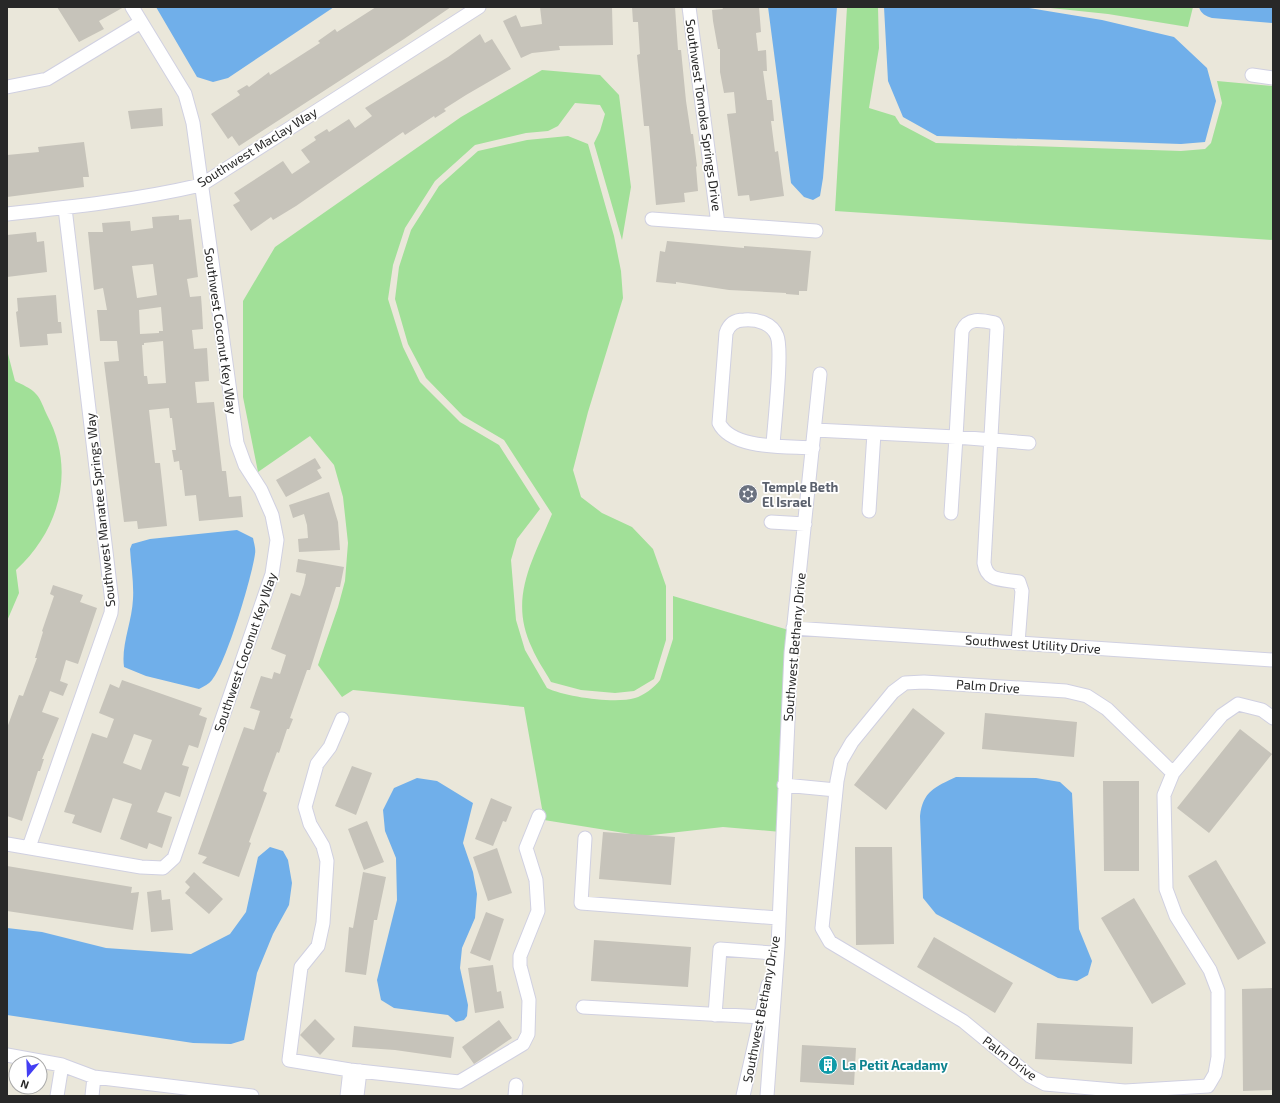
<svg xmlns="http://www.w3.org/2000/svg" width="1280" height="1103" font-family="'Exo 2',sans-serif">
<rect width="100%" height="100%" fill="#eae7da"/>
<path fill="#a1e098" d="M847,7H878L879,48L869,108L895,116L900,124L936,143L1181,151L1205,149L1211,143L1222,103L1217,81L1273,86V240L835,211Z
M1041,7H1193L1188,27L1108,14Z
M542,70L600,75L619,95L631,187L622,240L594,143L600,131L605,114L600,105L575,103L558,126L548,131L526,133L475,145L435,181L405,228L393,265L388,299L403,347L420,382L460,422L499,445L540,509L517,539L511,560L516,620L525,650L547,688C565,697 616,704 635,698C643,696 655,687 660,680L673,639V596L799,633L781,832L723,827L643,836L544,820L524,707L353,690L342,697L318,665L338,607L345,581L348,543L343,497L334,465L310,436L258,472L243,397V301L275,247L461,117Z
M568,136L588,144L614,236L621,271L623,298L588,412L573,470L581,497L602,513L632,527L653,549L666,586V640L654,679L634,691L615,693L581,690L551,682C545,671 537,660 532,648C508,598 533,560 552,514L504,440L463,416L426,378L408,344L395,299L399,267L411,230L439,186L478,151L527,140Z
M7,350L15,381C21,384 31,388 36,394C41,399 44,409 47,415C76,469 60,530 16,570L19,593L7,621Z"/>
<path fill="#70afea" d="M156,7H334L228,78L213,82L197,77Z
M768,7H837L823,178L820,196L813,200L804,197L791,183Z
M884,7H1023L1102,20L1174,37L1207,68L1216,101L1205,142L1181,144L937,136L903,117L888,81Z
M1199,7H1273V23L1212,18C1206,16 1201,14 1199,7Z
M237,530L253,538C254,543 256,549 255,554C252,577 226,664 212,680C209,684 204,686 199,689L146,676L124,667C121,645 132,622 133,599C134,583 131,566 130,549L132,544L150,539Z
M956,777L1036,778L1060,782L1072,793L1079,929L1092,961L1088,975L1077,981L1058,978L936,914L923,898L920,816C923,791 935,787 956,777Z
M417,778L437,781L473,803L463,843L473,872L477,894L475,918L462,948L460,968L468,1005L467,1016L464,1020L456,1022L448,1015L394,1008L381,1000L377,980L397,900L396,858L385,831L383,810L394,788Z
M270,847L283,851L288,860L292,883L289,905L273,934L257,973L244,1040L231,1044L193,1043L7,1015V928L42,932L106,948L191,954L230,934L246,912L258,857Z"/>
<path fill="#c6c3ba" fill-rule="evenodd" d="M57,7H124L99,21L104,29L79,42Z
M376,7H451L404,39L239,146L232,136L228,139L211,114L240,95L237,91L247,85L249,87L269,72L270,75L320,43L318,41L335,29L337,32Z
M540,7H612L613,45L559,46L560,50L532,53L521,58L503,21L516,15L521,27L542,24Z
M632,7H675L678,50H681L686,101L691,134H693L697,166L696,167L698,191L684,193L685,202L656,205L649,126H644L637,55L640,54L638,22H633Z
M722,7H759L761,32L756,33L758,51L766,50L767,71H763L767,100H772L774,121H771L775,152L778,151L784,196L750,201L749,195L738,196L727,114L736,113L734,92L724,93L720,72V49H718L713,21L712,10L723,9Z
M480,34L485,43L492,39L511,69L466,95L444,109L446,111L435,118L434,116L405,135L403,132L296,206L273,220L271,217L251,231L233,205L240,201L234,193L283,161L292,174L310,162L301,150L316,140L314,137L327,129L329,132L349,119L355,128L372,116L365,108L448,57Z
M162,108L163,126L131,129L128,111Z
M84,142L89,177H83L84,187L7,197V155L39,152L38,147Z
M179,215V220L191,219L198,277L187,279L190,297L201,296L202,310L203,329L192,330L194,349L207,348L209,381L195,382L197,403L214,402L222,471H226L229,497L241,496L243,517L199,521L196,495L185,496L182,470H180L179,461L174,462L172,450H176L172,418H170L169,408L149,410L155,463H160L167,526L138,529L137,521L124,522L104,362L119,361L117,341H100L97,310H107L103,288L94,290L88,232H103L102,223L130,221L131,231L153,228L152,217ZM153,264L157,295L137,298L132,266ZM161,307L163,331H159V333L140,334L139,310ZM163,341L166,383L148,384L147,376H144L142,345H144V343Z
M36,232L37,242L44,241L47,272L7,277V235Z
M667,241L744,248V246L811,251L807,291H799V295L786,294V293L729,290L676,282V284L656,282L660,251L665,252Z
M56,295L58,322H61L62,333L47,334L48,345L20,347L16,312L18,311L17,298Z
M315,458L321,468L317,470L322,478L286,497L276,480Z
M329,492L338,522L340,550L299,552L298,539L308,538L307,525L304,514L293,518L289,505Z
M298,559L344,567L340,587H336L310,670H307L290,718L293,719L289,729H287L279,753L277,752L266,782L263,791L267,793L249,842L251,843L239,877L202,863L207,857L198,854L244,727L254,730L260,711L250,708L261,676L272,679L274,672L280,674L286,655L271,649L291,593L300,596L304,584L306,574L296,572Z
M53,585L83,595L80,602L97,608L78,664L66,660L60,681L68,684L63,696L50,691L42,712L59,718L42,759H44L40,771H38L22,821L7,816V728L19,695L23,696L37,658H35L43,632L42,631L54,596L50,594Z
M122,680L202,708L199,715L207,718L198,748L189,745L182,765L189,767L180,797L165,792L157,812L172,817L162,848L149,843L147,849L120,839L132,804L113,798L101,833L72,823L75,815L64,812L92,733L107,738L114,719L99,713L110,684L119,688ZM134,734L152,740L141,770L123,763Z
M913,708L945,733L886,810L854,785Z
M985,713L1077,722L1074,757L982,749Z
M1240,729L1272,754L1209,833L1177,808Z
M352,766L372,773L356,815L335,806Z
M1103,781H1139V871H1104Z
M491,798L512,807L506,822L503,821L493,846L475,839Z
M367,821L384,862L364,870L348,829Z
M603,832L675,837L671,885L599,879Z
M855,847H892L894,944L856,945Z
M497,848L512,893L488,901L473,857Z
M1216,860L1266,943L1238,960L1188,876Z
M7,866L132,887L131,893L139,892L133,930L7,911Z
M194,872L223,899L209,914L185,893L190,887L185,882Z
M363,872L386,877L377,920H374L366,975L345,972L349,927L353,928Z
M161,890L162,900L170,899L173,930L151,932L147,892Z
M1134,898L1186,984L1152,1004L1101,918Z
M486,912L504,919L490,961L470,953Z
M934,937L1013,983L995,1013L917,967Z
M594,940L691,947L688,987L591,981Z
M493,965L497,992L501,991L504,1008L475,1013L468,968Z
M1273,988V1090L1243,1091L1242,989Z
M315,1019L335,1039L320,1055L300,1035Z
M499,1020L512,1038L474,1064L462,1047Z
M1037,1023L1133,1027L1132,1064L1035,1059Z
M354,1026L454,1037L451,1058L395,1050L352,1047Z
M802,1045L856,1048L854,1085L800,1082Z"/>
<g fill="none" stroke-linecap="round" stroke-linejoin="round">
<g stroke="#d0d0e1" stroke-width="15">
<path id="minor" d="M689,7L718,224
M1252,75L1273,78
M7,87L47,79L141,22
M7,214C72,207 137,200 201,185L479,7
M652,219L816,231
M815,430L956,437L962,331C968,317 981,320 995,323L997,328L984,563C987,582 1002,579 1019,582L1022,591L1018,643
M773,445C774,426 783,350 777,336C772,323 757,319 744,320C735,320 729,324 726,333L719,423C732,450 787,446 813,448
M869,511L874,433
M951,513L956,437L1029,443
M771,522L805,524
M793,628L1273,660
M342,719L330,747L317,764L305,807L310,824L323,846L327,861L323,923L318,946L301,967L289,1060L350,1070L459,1082L523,1044L528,1034L529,1000L520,966V956L538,911L536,880L526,848L539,816
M1173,773L1107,709L1087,696L1066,691L924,682L905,683L893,692L852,742L841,761L837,781L822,928L830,942L963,1021L1030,1076L1045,1084L1125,1091L1208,1086L1215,1074L1218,1057V991L1210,970L1176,916L1166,889L1164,795L1173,773L1222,715L1238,704L1262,710L1273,718
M784,785L836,790
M585,838L581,903L778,918
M7,844L141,867L163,868L174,858L272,574L277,540L272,515L261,490L245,465L237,443L193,123L185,94L132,7
M29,847L111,613L112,602L65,208
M583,1007L762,1017
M715,1015L720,949L773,953
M7,1055L62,1065L94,1077L92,1096
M94,1077L252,1096
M57,1096L62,1065
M347,1096L350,1070
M357,1096L360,1071
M515,1096L516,1085
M743,1096L768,985
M767,1096L778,946L791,653L820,374"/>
</g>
<use href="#minor" stroke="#fff" stroke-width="13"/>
</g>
<defs>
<g id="synagogue-disc" transform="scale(1)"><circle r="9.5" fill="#6b7280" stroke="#fff"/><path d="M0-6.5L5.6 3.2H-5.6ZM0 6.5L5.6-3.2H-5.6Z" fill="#fff"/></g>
<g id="building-disc" transform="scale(1)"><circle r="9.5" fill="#0f9aa8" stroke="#fff"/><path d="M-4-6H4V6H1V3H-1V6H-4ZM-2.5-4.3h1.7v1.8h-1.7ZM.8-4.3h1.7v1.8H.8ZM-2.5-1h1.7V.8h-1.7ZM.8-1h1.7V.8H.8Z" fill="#fff"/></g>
</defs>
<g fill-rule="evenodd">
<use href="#synagogue-disc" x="748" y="494"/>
<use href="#building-disc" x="828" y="1065"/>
</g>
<g text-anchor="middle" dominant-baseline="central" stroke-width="3.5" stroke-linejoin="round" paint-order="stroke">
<g font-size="13" fill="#282828" stroke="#fff">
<text transform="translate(704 115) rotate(82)">Southwest Tomoka Springs Drive</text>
<text transform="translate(257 147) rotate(-32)">Southwest Maclay Way</text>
<text transform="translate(221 331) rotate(82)">Southwest Coconut Key Way</text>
<text transform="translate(100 510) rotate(-96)">Southwest Manatee Springs Way</text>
<text transform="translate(1033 644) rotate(4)">Southwest Utility Drive</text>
<text transform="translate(794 647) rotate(-85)">Southwest Bethany Drive</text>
<text transform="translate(245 652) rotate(-71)">Southwest Coconut Key Way</text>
<text transform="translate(988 686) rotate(4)">Palm Drive</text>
<text transform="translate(761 1009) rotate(-79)">Southwest Bethany Drive</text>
<text transform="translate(1010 1058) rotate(37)">Palm Drive</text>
</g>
<g font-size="13" font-weight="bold" fill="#5b616d" stroke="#fff" text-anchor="start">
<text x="762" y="487">Temple Beth<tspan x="762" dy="15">El Israel</tspan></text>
</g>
<g font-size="13" font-weight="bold" fill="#0d838f" stroke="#fff" text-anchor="start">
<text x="842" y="1065">La Petit Acadamy</text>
</g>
</g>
<rect width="1280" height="1103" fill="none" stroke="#282828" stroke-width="16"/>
<g transform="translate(28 1075) rotate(199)"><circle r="19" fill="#ffffff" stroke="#a9a9a9"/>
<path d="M0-3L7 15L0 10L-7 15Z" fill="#433ef3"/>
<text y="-6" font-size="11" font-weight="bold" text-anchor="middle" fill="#282828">N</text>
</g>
</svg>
